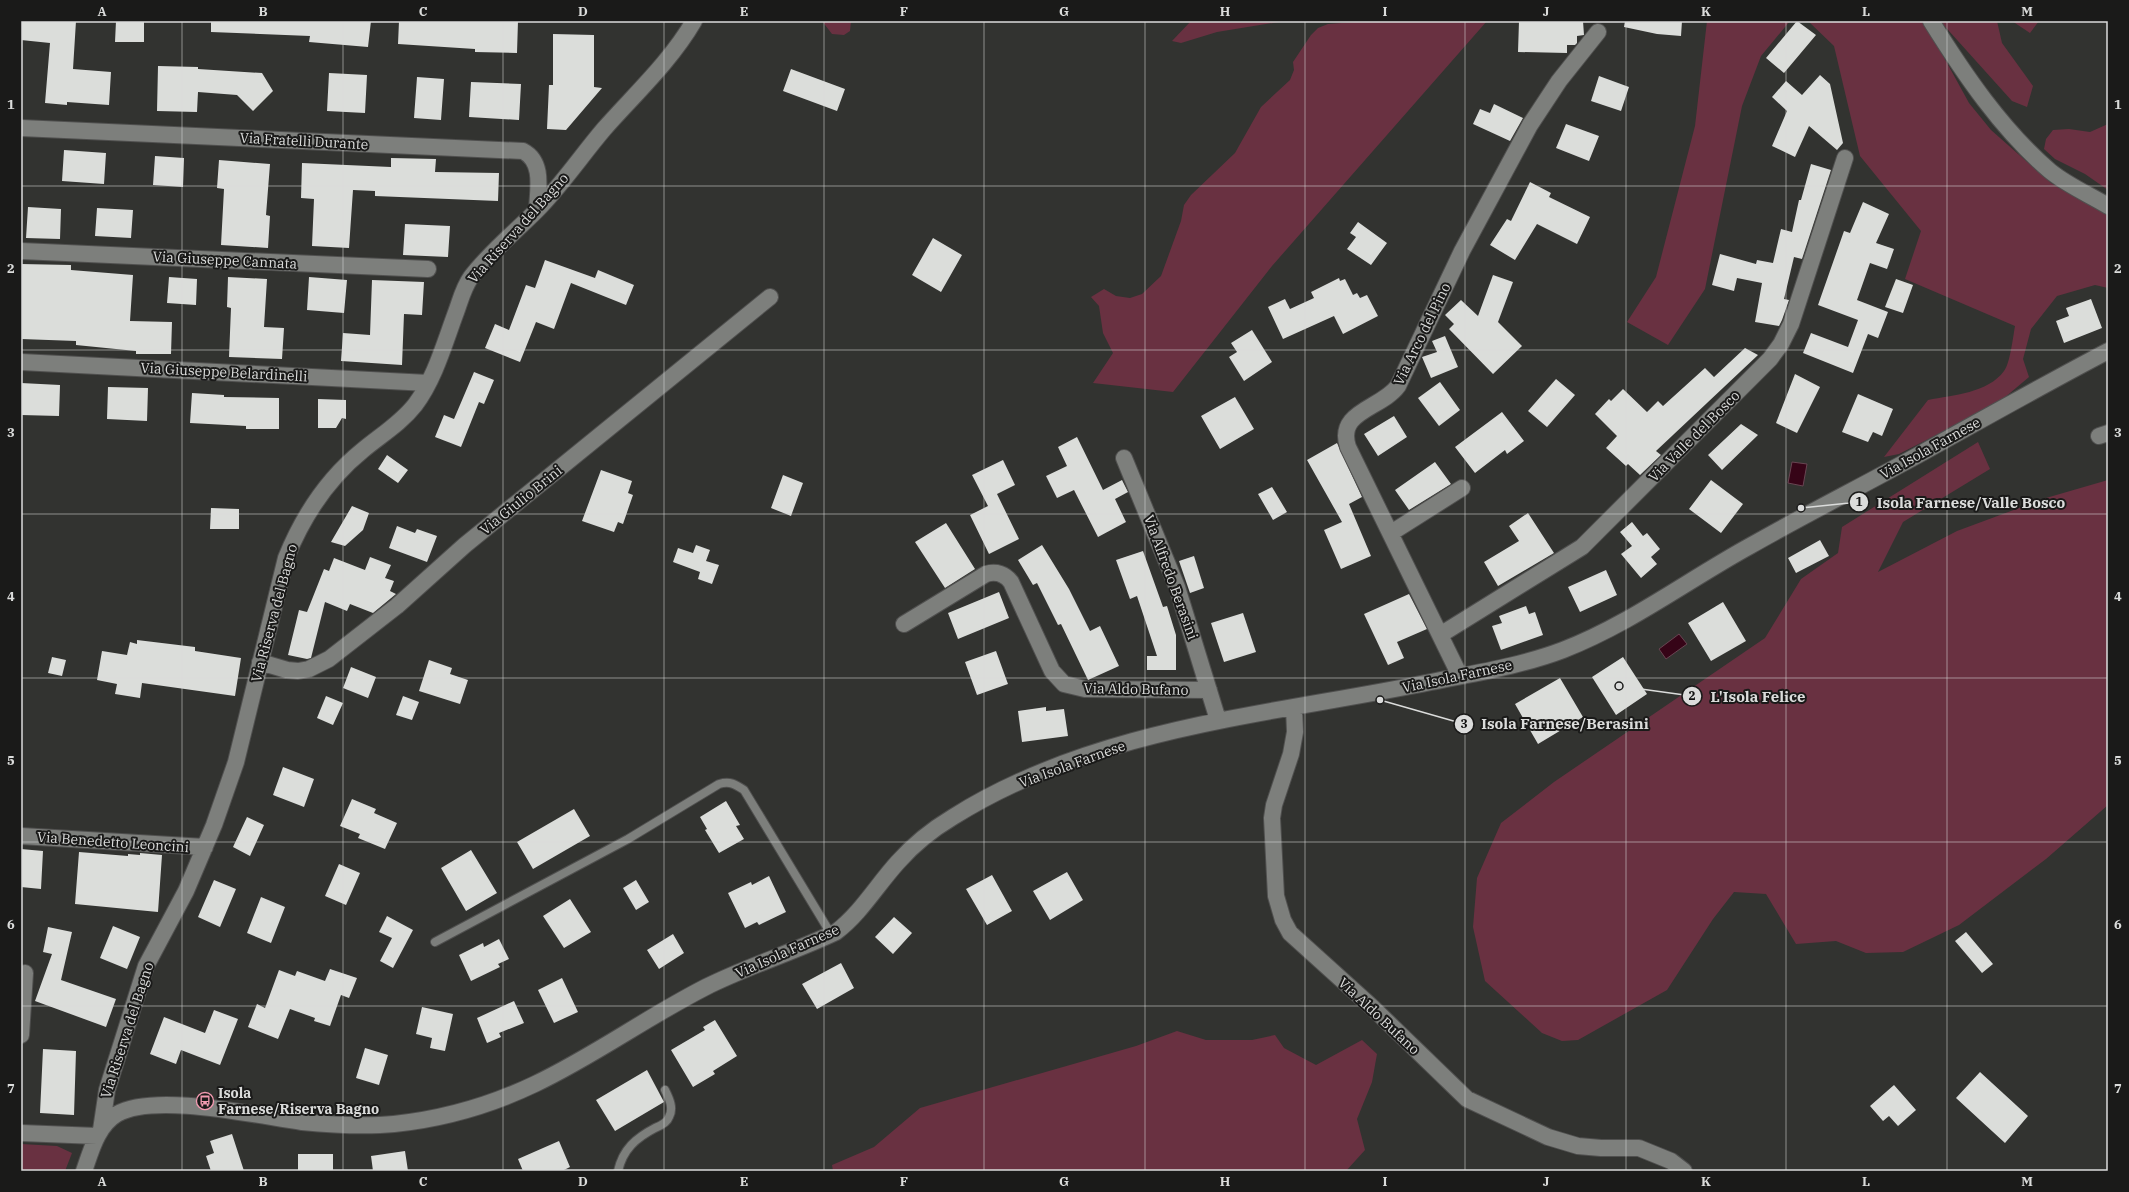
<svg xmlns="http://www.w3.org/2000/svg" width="2129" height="1192" font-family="'IBM Plex Serif',serif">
<rect width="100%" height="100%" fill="#323330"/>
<path fill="#693141" d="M822,21H851L850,31L844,35L832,34Z
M1191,21H1285L1217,32L1181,43L1172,41Z
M1367,21H1487L1272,266L1173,392L1093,383L1113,353L1103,333L1099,306L1091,297L1104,289L1116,296L1130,298L1142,294L1161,276L1181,221L1184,205L1191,195L1235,153L1261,107L1290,80L1294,70L1293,62L1311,35L1318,28L1328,24Z
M1707,21H1790L1761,56L1742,106L1705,289L1668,345L1627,322L1656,277L1695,126Z
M1808,21H1924L1969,103L1991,130L2051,183L2108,215V288L2095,285L2057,296L2031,329L2023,359L2029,377L1997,404L1899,454L1884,457L1928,400C1953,395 1988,393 2004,371C2010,364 2013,337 2015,326L1905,279L1921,231L1860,156L1834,46Z
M1940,21H1997L2002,43L2033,86L2027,107L2012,101Z
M2012,21H2039L2030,33Z
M2108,124V190L2085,174L2055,159L2044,149L2046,139L2053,130L2069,129L2090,132Z
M1978,442L1990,469L1903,522L1878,572L1957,531L2046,498L2108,480V805L2046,859L1959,925L1903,952L1866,953L1836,941L1796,944L1766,894L1734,892L1713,919L1667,990L1578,1040L1562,1041L1542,1033L1485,981L1473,927L1477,878L1501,823L1554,782L1765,638L1801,579L1838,553L1842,527Z
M1177,1031L1206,1040H1252L1275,1035L1284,1048L1316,1065L1362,1040L1377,1054L1372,1082L1357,1119L1365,1150L1346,1171H833L832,1165L874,1147L920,1108L1136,1046Z
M21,1144L57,1146L72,1153L65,1171H21Z"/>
<path fill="#360417" stroke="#684552" d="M1792,462L1807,464L1803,486L1788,483Z
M1679,634L1687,644L1666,659L1659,649Z"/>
<path fill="#dbddda" d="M21,21H76L73,69L111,72L109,105L67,102V105L45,103L50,43L21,40Z
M116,21H144V42H115Z
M211,21H371L368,47L309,42L310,36L211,32Z
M399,21H518L517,53L475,52V49L398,44Z
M1519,21H1583L1584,35L1577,36V43L1575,45H1567V53L1518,52Z
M1625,21H1682L1681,36L1657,34L1624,27Z
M1797,21L1816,35L1784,73L1766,58Z
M553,34L594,35V87L602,88L566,130L547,129L549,85H553Z
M158,66L198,67V69L262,73L273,91L253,111L237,95L198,92L197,112L157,111Z
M791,69L845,89L837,111L783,91Z
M329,73L367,75L365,113L327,111Z
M1820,75L1830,84L1843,143L1837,150L1809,126L1795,157L1772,146L1787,111L1772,97L1786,81L1802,95Z
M1599,76L1629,87L1621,111L1591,101Z
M417,77L444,79L441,120L414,118Z
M471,82L521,84L519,120L469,117Z
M1494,104L1523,118L1510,141L1473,124L1480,109L1490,113Z
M1566,124L1599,136L1589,161L1556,148Z
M64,150L106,153L104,184L62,181Z
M155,156L184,158L183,187L153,185Z
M391,158L436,159L435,172L499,173L498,201L375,196V191L353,190L349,248L312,246L314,199L301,198L302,163L391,167Z
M219,160L270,164L266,215L270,216L268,248L221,245L224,189L217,188Z
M1811,164L1831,170L1802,259L1794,257L1784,299L1789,300L1782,320L1779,326L1755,322L1762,283L1737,278L1734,291L1712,285L1720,254L1756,264L1757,260L1773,263L1781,229L1792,232L1799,200H1801Z
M1530,182L1551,193L1549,197L1590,217L1577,244L1537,224L1515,260L1490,245L1507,219L1511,221Z
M1863,202L1889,214L1876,243L1894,249L1887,269L1870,263L1857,300L1888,312L1878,338L1868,334L1853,373L1803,353L1811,333L1848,347L1858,320L1818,305L1844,231L1850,233Z
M28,207L61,209L60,239L26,238Z
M97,208L133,210L131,238L95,236Z
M1358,222L1387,243L1371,265L1347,249L1356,237L1350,233Z
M405,224L450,226L448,257L403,255Z
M933,238L962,255L941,292L912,275Z
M545,260L595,278L598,270L634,285L626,305L571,283L554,329L536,322L520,362L485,348L495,324L509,330L526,285L535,288Z
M21,264L71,265V270L133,275L130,321L172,322L171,354H136V351L76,345V341L21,339Z
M1493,275L1513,282L1498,322L1522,346L1493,374L1449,329L1454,324L1445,315L1461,300L1478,316Z
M169,277L197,279L196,305L167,303Z
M228,277L267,279L264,327L284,328L282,359L229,357L231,308L227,307Z
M309,277L347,280L344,313L307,310Z
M1339,278L1340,281L1345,279L1353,295L1357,293L1360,298L1367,295L1378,316L1343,334L1334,316L1283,339L1268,307L1285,299L1290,309L1314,298L1311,292Z
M1896,279L1913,285L1903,313L1885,307Z
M372,280L424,282L422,315L404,314L402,365L341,361L343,333L370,335Z
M2091,299L2102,328L2064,343L2056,321L2069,316L2066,308Z
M1252,330L1272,362L1244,381L1229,357L1237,352L1231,343Z
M1445,336L1458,367L1431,378L1422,357L1437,352L1432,341Z
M1745,348L1758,355L1656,451L1661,455L1640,475L1628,464L1626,466L1606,448L1617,436L1595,414L1609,399L1611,401L1623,389L1647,412L1658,401L1663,406L1705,368L1714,377Z
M474,372L494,380L484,404L479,402L461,447L435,437L444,415L454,419Z
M1795,374L1820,387L1797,433L1776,423Z
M1556,379L1575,395L1547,427L1528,411Z
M1440,382L1460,410L1439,426L1418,398Z
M21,383L60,385L59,416L21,415Z
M108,387L148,388L147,421L107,419Z
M192,393L224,395V397L279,398V429H246V426L190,423Z
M1858,394L1893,409L1882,436L1873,432L1868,442L1842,432Z
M1235,397L1254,429L1220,449L1201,416Z
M318,399L346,400V419L342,418L336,428H318Z
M1502,412L1524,441L1507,454L1505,450L1475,473L1455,447Z
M1394,416L1407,437L1378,456L1364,434Z
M1741,424L1758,435L1722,470L1708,455Z
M1077,437L1103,490L1122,480L1128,492L1115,499L1126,522L1098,537L1074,490L1057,498L1046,476L1067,466L1058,447Z
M1337,443L1362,497L1349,504L1371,556L1341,569L1324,530L1342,522L1307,460Z
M387,455L408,470L398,483L378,469Z
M1003,460L1015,485L997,494L1019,539L989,554L970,515L988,506L972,475Z
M1435,462L1451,484L1409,510L1395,490Z
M601,470L632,481L628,493L633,495L623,524L618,522L614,532L582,521Z
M783,475L803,483L791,516L771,508Z
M1711,480L1743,504L1721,533L1689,509Z
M1272,487L1287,512L1273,520L1258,494Z
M352,506L369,513L363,530L345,546L331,542Z
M211,508L239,509V529H210Z
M1528,513L1554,553L1498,586L1484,562L1519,541L1509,526Z
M1632,522L1643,536L1647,533L1660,549L1651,557L1657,564L1641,578L1621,554L1632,546L1620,532Z
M946,523L975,569L945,588L915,542Z
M397,526L415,533L417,529L437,536L427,562L389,548Z
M1820,540L1829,556L1796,573L1788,558Z
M696,545L710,550L706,561L719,565L712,584L698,579L700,572L673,562L678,548L693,553Z
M1042,545L1069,589L1090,631L1100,626L1119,666L1088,680L1061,624L1058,625L1037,583L1033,585L1018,560Z
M1143,551L1163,607L1167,606L1176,635V670H1147V656H1157L1137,596L1130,599L1116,560Z
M1194,556L1204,588L1190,593L1179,561Z
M370,557L391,565L385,578L394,581L390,591L396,594L373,613L350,604L347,611L325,602L311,658L307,659L288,655L299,610L307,612L324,569L329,571L334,558L365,570Z
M1606,570L1617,595L1580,612L1568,587Z
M999,592L1009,618L958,639L948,613Z
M1409,594L1427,629L1397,642L1404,658L1388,665L1364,614Z
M1723,602L1746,641L1711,661L1688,623Z
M1526,606L1529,614L1535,612L1543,635L1501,650L1492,626L1502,623L1499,616Z
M1243,613L1256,652L1224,662L1211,623Z
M137,640L195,647V651L241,658L235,696L142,683L140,698L115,694L117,684L97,680L102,651L127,655L130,642L137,644Z
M996,651L1008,684L977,695L965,662Z
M52,657L66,660L62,676L48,673Z
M1623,657L1647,694L1616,715L1592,677Z
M429,660L452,668L450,674L468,680L460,704L419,691Z
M351,667L376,677L368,698L343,688Z
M1560,678L1583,717L1538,744L1515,704Z
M326,696L343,703L333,725L317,718Z
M403,696L419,702L412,720L396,715Z
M1046,707V711L1064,709L1068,736L1022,742L1018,711Z
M283,767L314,779L304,807L273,795Z
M352,799L376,809L374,813L397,823L385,849L358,838L360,834L340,826Z
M726,801L740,825L736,826L744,839L719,853L705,830L707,829L700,817Z
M574,809L590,836L533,869L517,842Z
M247,817L264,825L250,856L233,847Z
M21,849L43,851L41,889L21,887Z
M471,850L497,893L466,911L441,868Z
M79,852L128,856V854L140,855V853L162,855L158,912L75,904Z
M339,864L360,873L346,905L325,896Z
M1067,872L1083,900L1050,920L1033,891Z
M992,875L1012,911L987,925L966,889Z
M769,876L786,912L759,925L757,922L745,928L728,893L751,882L752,885Z
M214,880L236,889L220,927L198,917Z
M636,880L649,902L636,910L623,888Z
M261,897L285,907L271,943L247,933Z
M570,899L591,932L564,948L543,916Z
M387,916L413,930L393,968L380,961L392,938L379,932Z
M894,917L912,933L893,954L875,937Z
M113,926L140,937L127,969L100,958Z
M48,927L72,932L61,980L116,999L106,1027L35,1001L52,954L43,952Z
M1966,932L1993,964L1982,973L1955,941Z
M673,934L684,953L659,969L647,950Z
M499,939L509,959L498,964L500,967L471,981L459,955L483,943L484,947Z
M841,963L854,988L817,1009L802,984Z
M330,969L357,978L349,998L341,995L330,1026L314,1021L315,1018L290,1009L278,1039L248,1027L257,1004L265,1008L279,970L295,976L297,971L325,981Z
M562,978L578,1012L554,1023L538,990Z
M514,1001L524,1023L499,1033L501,1037L487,1043L477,1018Z
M422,1007L453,1014L445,1051L430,1048L432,1038L416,1034Z
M214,1010L238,1019L220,1065L181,1050L176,1064L150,1054L164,1017L205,1033Z
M715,1020L737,1056L713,1071L715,1074L693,1087L671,1050L705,1030L703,1027Z
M365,1048L388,1055L379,1085L356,1078Z
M43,1049L76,1051L74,1115L40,1113Z
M647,1070L664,1102L615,1131L596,1100Z
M1980,1072L2028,1116L2005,1143L1956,1098Z
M1894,1085L1916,1110L1898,1126L1889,1116L1883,1121L1870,1106Z
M232,1134L244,1171H211L206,1156L214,1153L210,1141Z
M559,1141L570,1167L562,1171H523L518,1159Z
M405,1151L408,1171H373L371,1156Z
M298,1154H333V1171H298Z"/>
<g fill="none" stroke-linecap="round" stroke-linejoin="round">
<g stroke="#50504f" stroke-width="10">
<path id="service" d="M435,942L628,839L719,784C730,781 735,784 744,790L831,934
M618,1171C623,1149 636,1138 655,1128C660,1126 667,1123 669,1117C674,1108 669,1098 665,1090"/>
</g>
<g stroke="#50504f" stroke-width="18">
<path id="minor" d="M1931,21C1964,74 2002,130 2050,171C2067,185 2090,195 2108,206
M21,128L523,151C544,162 538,189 537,209
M21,251L428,269
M21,362L428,383
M2099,436L2108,433
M1124,458L1177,587L1218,720
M1391,533L1462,488
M904,624L986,574C996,571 1005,574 1011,582L1052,671L1064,684L1085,689L1209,690
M1440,635L1582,547L1770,359L1781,344L1791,324L1845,158
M260,662L287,670L298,671L309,669L329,659L397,606L465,545L770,297
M1460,676L1348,447C1336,411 1381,409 1398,386L1462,251L1530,125L1559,81L1598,32
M1294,707L1295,732L1291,754L1274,805L1272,818L1276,896L1283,920L1290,933L1373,1008L1467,1099L1548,1137L1578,1146L1601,1148H1639L1671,1161L1684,1171
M21,836L205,847
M21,1035L25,973
M101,1130L107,1090L146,966L186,891L214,825L236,762L286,558C303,516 327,479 363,450C381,435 400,424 415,405C434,380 444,345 455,315C460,302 463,288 471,277C490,252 514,233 536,211C561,186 581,156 604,129C635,94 670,62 694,21
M21,1133L97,1136
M84,1171C91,1151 97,1126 117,1114C155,1092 258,1116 302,1122C333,1125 364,1127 394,1124C442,1119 491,1105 535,1084C594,1056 647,1017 706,987C748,966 794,952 836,932C861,913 877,885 898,862C913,845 933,829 953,817C1096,727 1270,715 1431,682C1475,673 1521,666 1563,650C1630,624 1688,580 1750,546C1806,514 1864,485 1920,454C1983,419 2045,384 2108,351"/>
</g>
<use href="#service" stroke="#7d7f7c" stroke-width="8"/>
<use href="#minor" stroke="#7d7f7c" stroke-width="16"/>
</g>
<path fill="none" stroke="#dbdcdb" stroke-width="1" stroke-opacity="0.55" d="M182,21V1171M343,21V1171M503,21V1171M664,21V1171M824,21V1171M984,21V1171M1145,21V1171M1305,21V1171M1465,21V1171M1626,21V1171M1786,21V1171M1947,21V1171M21,186H2108M21,350H2108M21,514H2108M21,678H2108M21,842H2108M21,1006H2108"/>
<defs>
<g id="bus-ring" transform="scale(0.9)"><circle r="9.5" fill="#1a1a19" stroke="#f29ab0" stroke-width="1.5"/><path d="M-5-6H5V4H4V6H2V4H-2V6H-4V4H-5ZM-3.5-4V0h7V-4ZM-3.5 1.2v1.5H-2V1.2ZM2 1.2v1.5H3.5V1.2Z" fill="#f29ab0"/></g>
</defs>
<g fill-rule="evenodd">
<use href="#bus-ring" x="205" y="1101"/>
</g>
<g text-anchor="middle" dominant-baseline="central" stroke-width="4" stroke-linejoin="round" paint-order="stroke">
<g font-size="14" fill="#dbdcdb" stroke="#1a1a19">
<text transform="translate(304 141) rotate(3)">Via Fratelli Durante</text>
<text transform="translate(518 228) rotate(-48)">Via Riserva del Bagno</text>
<text transform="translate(225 260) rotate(3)">Via Giuseppe Cannata</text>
<text transform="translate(1422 334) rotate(-64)">Via Arco del Pino</text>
<text transform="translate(224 372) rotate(3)">Via Giuseppe Belardinelli</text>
<text transform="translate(1694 436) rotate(-45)">Via Valle del Bosco</text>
<text transform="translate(1930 448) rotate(-29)">Via Isola Farnese</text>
<text transform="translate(521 500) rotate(-39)">Via Giulio Brini</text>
<text transform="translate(1171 577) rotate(70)">Via Alfredo Berasini</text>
<text transform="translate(274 613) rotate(-75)">Via Riserva del Bagno</text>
<text transform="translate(1457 676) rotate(-12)">Via Isola Farnese</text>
<text transform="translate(1136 689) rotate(1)">Via Aldo Bufano</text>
<text transform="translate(1072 764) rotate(-20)">Via Isola Farnese</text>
<text transform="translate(113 842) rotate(4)">Via Benedetto Leoncini</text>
<text transform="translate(787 951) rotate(-24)">Via Isola Farnese</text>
<text transform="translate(1379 1016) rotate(43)">Via Aldo Bufano</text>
<text transform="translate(127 1030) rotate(-72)">Via Riserva del Bagno</text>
</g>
<g font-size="14" font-weight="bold" fill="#dbdcdb" stroke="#1a1a19" text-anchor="start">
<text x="218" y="1093">Isola<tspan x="218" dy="16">Farnese/Riserva Bagno</tspan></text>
</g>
</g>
<path fill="none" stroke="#dbdcdb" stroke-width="1.5" d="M1801 508L1859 502M1619 686L1692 696M1380 700L1464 724"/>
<g fill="#dbdcdb" stroke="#1a1a19" stroke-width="1.5">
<circle cx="1801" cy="508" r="4"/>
<circle cx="1619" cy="686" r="4"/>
<circle cx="1380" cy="700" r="4"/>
<circle cx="1859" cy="502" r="10"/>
<circle cx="1692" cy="696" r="10"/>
<circle cx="1464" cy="724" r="10"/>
</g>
<g font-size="12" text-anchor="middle" font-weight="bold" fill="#111">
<text x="1859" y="506">1</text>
<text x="1692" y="700">2</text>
<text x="1464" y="728">3</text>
</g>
<g font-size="15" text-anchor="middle" font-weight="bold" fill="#dbdcdb" stroke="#1a1a19" stroke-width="4" stroke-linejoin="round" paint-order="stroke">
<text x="1971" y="508">Isola Farnese/Valle Bosco</text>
<text x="1758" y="702">L'Isola Felice</text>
<text x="1565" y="729">Isola Farnese/Berasini</text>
</g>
<rect width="2129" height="1192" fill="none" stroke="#1a1a19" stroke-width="44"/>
<rect x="22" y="22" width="2085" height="1148" fill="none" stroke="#dbdcdb" stroke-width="1.5"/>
<g font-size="13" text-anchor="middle" font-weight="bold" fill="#dbdcdb">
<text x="102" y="16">A</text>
<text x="263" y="16">B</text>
<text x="423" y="16">C</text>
<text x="583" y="16">D</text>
<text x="744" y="16">E</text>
<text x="904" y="16">F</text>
<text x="1064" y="16">G</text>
<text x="1225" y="16">H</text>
<text x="1385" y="16">I</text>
<text x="1546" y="16">J</text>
<text x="1706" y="16">K</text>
<text x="1866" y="16">L</text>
<text x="2027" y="16">M</text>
<text x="11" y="109">1</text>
<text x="2118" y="109">1</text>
<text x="11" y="273">2</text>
<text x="2118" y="273">2</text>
<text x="11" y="437">3</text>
<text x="2118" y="437">3</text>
<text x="11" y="601">4</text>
<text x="2118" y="601">4</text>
<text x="11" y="765">5</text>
<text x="2118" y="765">5</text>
<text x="11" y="929">6</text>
<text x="2118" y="929">6</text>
<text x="11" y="1093">7</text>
<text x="2118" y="1093">7</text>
<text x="102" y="1186">A</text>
<text x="263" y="1186">B</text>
<text x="423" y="1186">C</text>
<text x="583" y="1186">D</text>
<text x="744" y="1186">E</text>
<text x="904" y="1186">F</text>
<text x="1064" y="1186">G</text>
<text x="1225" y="1186">H</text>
<text x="1385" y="1186">I</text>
<text x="1546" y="1186">J</text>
<text x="1706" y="1186">K</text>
<text x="1866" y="1186">L</text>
<text x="2027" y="1186">M</text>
</g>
</svg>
